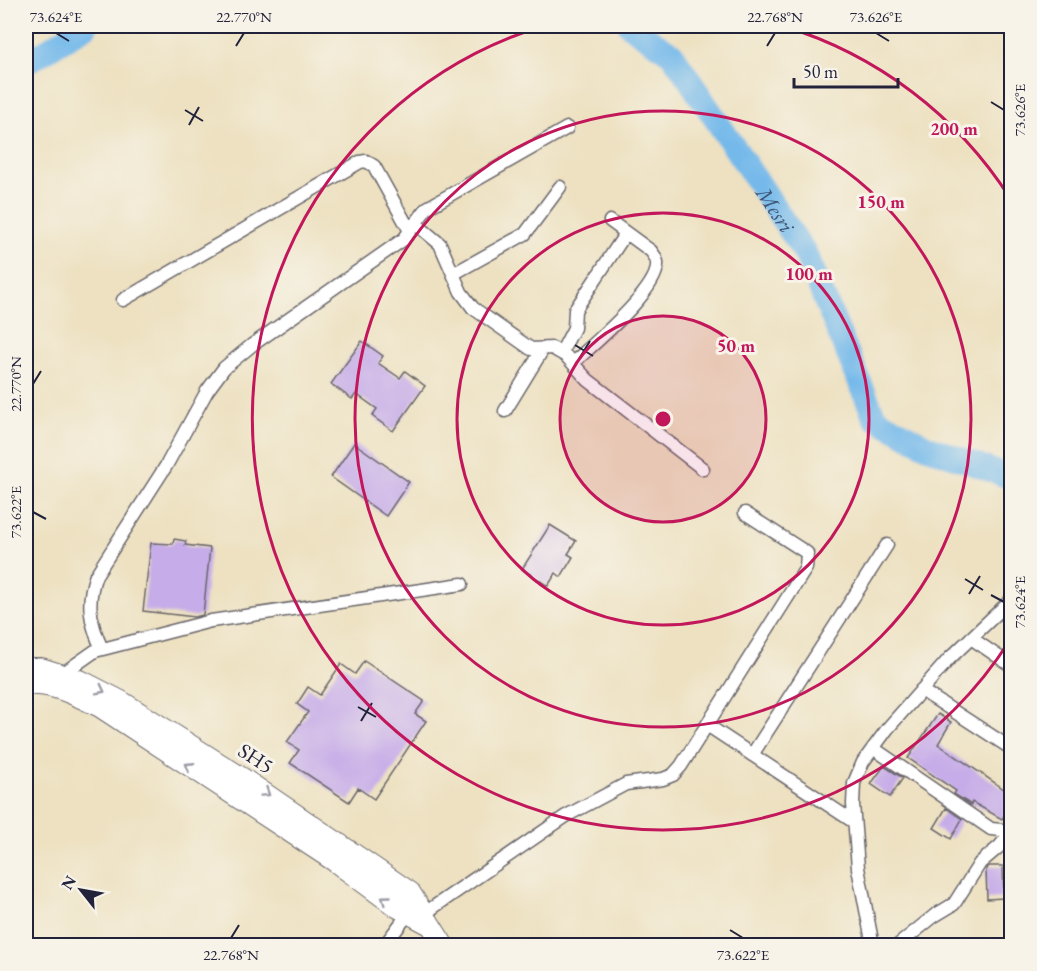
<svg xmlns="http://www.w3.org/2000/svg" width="1037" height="971" font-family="'EB Garamond',serif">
<rect width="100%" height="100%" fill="#f7f3e8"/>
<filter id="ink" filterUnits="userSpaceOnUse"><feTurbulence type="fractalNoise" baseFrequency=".0167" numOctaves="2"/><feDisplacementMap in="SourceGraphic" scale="12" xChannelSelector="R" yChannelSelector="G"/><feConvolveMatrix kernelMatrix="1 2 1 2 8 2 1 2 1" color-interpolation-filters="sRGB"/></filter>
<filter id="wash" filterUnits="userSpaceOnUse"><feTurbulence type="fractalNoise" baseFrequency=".008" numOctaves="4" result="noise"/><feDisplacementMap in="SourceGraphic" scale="24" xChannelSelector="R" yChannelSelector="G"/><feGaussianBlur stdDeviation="1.35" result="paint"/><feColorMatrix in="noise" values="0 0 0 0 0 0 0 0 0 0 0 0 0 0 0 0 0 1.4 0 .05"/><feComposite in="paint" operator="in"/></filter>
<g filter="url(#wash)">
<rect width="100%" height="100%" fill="#ede1c1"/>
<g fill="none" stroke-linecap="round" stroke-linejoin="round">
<g stroke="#74b9ea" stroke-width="24">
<path id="s1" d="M630,26L672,54L805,253L875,418L928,447L1012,478"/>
<path d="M26,63L86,26"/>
</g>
</g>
<g id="blocks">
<path fill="#c6ace8" d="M362,341L383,356L378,363L400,378L405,371L425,386L393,431L372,416L377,409L356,394L352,399L331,384Z
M354,443L409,482L386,516L331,477Z
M550,525L576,541L568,554L573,557L561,577L556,573L548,586L522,569Z
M174,539L186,541L185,545L210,548L203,615L195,617L143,611L151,543L173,544Z
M364,661L424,701L415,714L426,721L374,799L358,788L349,802L290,763L299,750L287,742L308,712L297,704L308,687L320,695L341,664L355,674Z
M938,714L951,722L938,744L1011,794V803L1002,819L972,802L971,805L954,794L956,791L908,758Z
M884,766L903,778L890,797L871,784Z
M946,808L962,819L951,839L934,828Z
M989,866H1003L1004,898L987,899L986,869Z"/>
</g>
</g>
<g filter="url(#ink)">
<use href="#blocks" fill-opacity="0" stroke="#69656a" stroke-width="1.5"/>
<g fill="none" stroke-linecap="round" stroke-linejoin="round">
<g stroke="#69656a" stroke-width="15">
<path id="minor" d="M415,223L440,244L461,292L473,308L531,349L552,348L566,356L588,380L703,469
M453,274L525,234L560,187
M123,300L360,162L366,161L374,166L410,231
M561,353L574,328L575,310L626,233
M573,363C592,345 660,289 657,263C657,258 653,254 651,251L610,221
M505,411L543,349
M971,638L1012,666
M102,649C90,623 86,602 96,575L166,466L207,391L224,368L252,345L404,239L427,208L567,128
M58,677L95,651L211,621L462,584
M921,690L1012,749
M707,725L854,822
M873,748L991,829L1012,831
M752,755L887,545
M425,913L566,816L626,784L663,779L673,775L681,766L806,568L807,553L745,513
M384,946L411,910
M873,946L858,868L853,804L854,783L863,762L888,728L949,659L1012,599
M897,946L934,916L954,904L980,863L1000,846L1012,831"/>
</g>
<g stroke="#69656a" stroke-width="22">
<path id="primary" d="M26,668H41L82,681L121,701L244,779L410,892L444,946
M26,685C53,683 75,695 100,707L334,861L395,906L430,925"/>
</g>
<use href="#minor" stroke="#fff" stroke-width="12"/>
<use href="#primary" stroke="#fff" stroke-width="20"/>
</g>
<defs><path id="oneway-chevron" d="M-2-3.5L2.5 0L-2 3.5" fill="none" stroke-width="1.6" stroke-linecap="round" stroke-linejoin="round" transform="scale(1.5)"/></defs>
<g stroke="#9c9ca7">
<use href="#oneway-chevron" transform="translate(101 690) rotate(27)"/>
<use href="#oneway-chevron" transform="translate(189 766) rotate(-147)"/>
<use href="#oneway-chevron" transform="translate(266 793) rotate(34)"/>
<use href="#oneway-chevron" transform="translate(385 899) rotate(-144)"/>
</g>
</g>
<path fill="none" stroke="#22223b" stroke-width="2" d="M56,33L69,41M876,33L889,41M236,46L244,33M767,46L775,33M991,102L1004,110M185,110L203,121M189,125L199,107M575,345L593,356M579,359L590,341M33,384L41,371M33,512L46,519M965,579L983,590M969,594L980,576M991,595L1004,602M358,707L376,717M361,721L372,703M730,930L743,938M231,938L239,925"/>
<circle cx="663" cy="419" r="103" fill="#c2185b" fill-opacity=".12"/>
<g fill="none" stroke="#c2185b" stroke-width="3">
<circle cx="663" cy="419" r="103"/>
<circle cx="663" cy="419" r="206"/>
<circle cx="663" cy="419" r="308"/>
<path d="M1010 640A411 411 0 1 1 543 26M783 26A411 411 0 0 1 1010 198"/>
</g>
<g text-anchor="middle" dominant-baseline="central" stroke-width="6" stroke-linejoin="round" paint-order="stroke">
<g font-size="21" fill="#22223b" stroke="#f7f3e8">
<text transform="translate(256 758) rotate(33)">SH5</text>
</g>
<g font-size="22" font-style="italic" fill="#3f5778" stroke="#f7f3e8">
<text stroke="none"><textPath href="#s1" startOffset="237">Mesri</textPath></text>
</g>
</g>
<circle cx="663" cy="419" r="9" fill="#c2185b" stroke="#f7f3e8" stroke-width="3"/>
<g font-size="18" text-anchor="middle" font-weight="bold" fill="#c2185b" stroke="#f7f3e8" stroke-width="6" stroke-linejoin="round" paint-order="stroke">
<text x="954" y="135">200 m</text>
<text x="881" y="208">150 m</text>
<text x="809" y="280">100 m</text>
<text x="736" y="352">50 m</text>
</g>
<rect width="1037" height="971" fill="none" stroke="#f7f3e8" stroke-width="66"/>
<g transform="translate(81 890) rotate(301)" stroke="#f7f3e8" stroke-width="4.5" paint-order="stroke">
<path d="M0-4.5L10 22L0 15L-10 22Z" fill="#22223b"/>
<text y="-9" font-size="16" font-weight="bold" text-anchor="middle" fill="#22223b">N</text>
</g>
<path d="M794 78v9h104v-9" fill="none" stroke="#22223b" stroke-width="3"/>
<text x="803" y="78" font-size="18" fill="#22223b" stroke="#f7f3e8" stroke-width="4.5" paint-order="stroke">50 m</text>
<rect x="33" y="33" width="971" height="905" fill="none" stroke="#22223b" stroke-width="2"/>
<g font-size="15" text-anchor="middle" fill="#22223b">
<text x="56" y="22">73.624°E</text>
<text x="244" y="22">22.770°N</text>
<text x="775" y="22">22.768°N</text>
<text x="876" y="22">73.626°E</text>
<text transform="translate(1020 110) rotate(-90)" y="5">73.626°E</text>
<text transform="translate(16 384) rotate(-90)" y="5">22.770°N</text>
<text transform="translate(16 512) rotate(-90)" y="5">73.622°E</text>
<text transform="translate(1020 602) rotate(-90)" y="5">73.624°E</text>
<text x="231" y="960">22.768°N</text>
<text x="743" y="960">73.622°E</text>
</g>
</svg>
